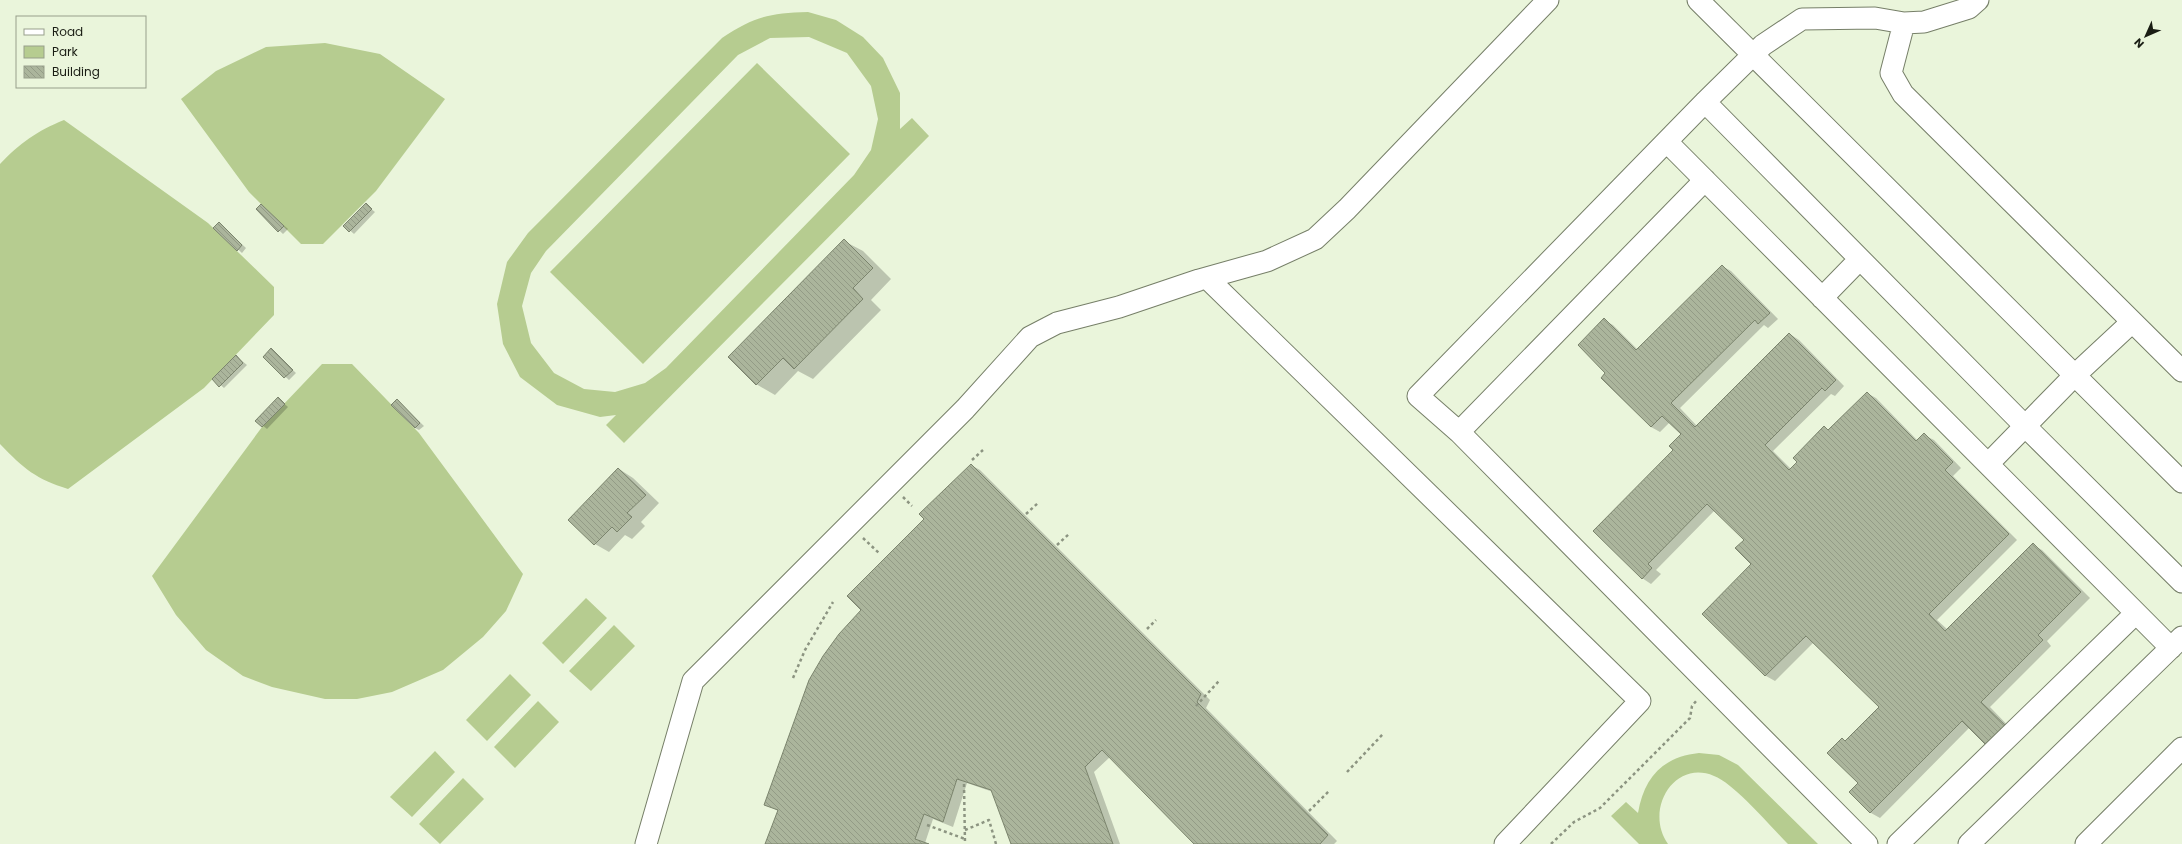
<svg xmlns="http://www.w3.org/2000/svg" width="2182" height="844" font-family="Poppins,sans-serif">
<defs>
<pattern id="building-back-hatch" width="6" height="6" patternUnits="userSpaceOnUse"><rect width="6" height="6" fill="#abb59c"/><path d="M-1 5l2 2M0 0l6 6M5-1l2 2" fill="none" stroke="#939b86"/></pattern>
</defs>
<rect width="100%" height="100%" fill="#eaf5db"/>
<path fill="#b6cc90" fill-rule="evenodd" d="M808,12L836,20L863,37L883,58L900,93V129L912,118L929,136L624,443L606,425L616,415L600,417L557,405L520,377L503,344L497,304L507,262L528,233L722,38C754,17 769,13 808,12ZM809,37L847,53L871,86L878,119L871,150L854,175L666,368L645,383L615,392L584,389L554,373L531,343L522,306L531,273L546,251L738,55L770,38Z
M325,43L380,54L445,99L376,191L323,244H301L249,192L181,99L216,71L266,47Z
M757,63L850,154L643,364L550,272Z
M64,120L208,223L274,287V315L204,388L68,489C36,479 24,469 0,444V164C20,143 37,131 64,120Z
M322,364H352L419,433L523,574L506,611L483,637L443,670L392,692L357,699H325L272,687L243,676L206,650L176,615L152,576L262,427Z
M586,598L607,618L563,664L542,643Z
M614,625L635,646L591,691L569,671Z
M510,674L531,695L487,741L466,720Z
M538,701L559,722L515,768L494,747Z
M435,751L455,772L412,817L390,797Z
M1699,753L1719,755L1738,765L1818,844H1788C1771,827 1735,784 1714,776C1674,759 1644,810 1668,844H1639L1611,816L1626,802L1638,813C1644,778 1662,757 1699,753Z
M463,778L484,799L440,844L419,824Z"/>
<path fill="#0003" d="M261,205L288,229L283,234L257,209Z
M366,205L375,212L354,234L345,226Z
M219,223L246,248L242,253L215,228Z
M844,241L863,251L891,279L871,300L881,310L813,379L798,371L775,395L756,384Z
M1722,266L1731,271L1778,319L1768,328L1764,325L1680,408L1697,426L1790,334L1799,340L1844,386L1835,396L1831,394L1773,451L1791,469L1825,428L1829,430L1867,393L1876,398L1918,441L1924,435L1934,440L1961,468L1953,476L2017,540L1937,620L1948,630L2033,545L2042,550L2090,598L2047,641L2051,646L1990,707L2017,735L1969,728L1880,818L1871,813L1850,792L1859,783L1842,739L1846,742L1880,707L1814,642L1775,681L1766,676L1703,614L1753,564L1745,540L1715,510L1656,570L1661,574L1651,584L1642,578L1682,434L1670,422L1660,432L1651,427L1607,373L1604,320L1613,325L1638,350Z
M271,350L296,373L289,380L264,357Z
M236,356L247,365L224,388L214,379Z
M279,399L288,407L267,429L257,421Z
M397,400L424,426L419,430L415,428Z
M971,465L980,470L1210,700L1206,708L1337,841L1334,844H1196L1110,757L1094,772L1120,844H1011L993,792L967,783L953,827L933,819L925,843L928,844H766L778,811L765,804L863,610L925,519Z
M619,469L633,478L659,503L641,522L645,526L632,539L625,535L609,552L595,544Z"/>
<path fill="url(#building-back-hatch)" stroke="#7b846d" d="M366,203L372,209L349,232L343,226Z
M261,204L284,226L278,232L256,209Z
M219,222L242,245L237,251L213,228Z
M844,239L873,268L853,288L863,299L794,369L783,358L756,385L728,357Z
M1722,265L1770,313L1758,324L1755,320L1671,403L1695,427L1789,333L1836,380L1825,391L1822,388L1765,445L1789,470L1797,462L1793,458L1824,426L1828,430L1867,392L1916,441L1924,433L1953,462L1945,470L2009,534L1929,614L1945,631L2033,543L2081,592L2038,635L2043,640L1981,702L2009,729L1989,748L1962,721L1870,813L1849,792L1858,783L1827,753L1842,738L1845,741L1879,707L1806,636L1765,676L1702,614L1751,564L1735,548L1744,540L1707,504L1648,564L1652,568L1642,579L1593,531L1673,450L1669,446L1681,434L1662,416L1651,427L1601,378L1605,373L1578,345L1604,318L1636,350Z
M271,348L293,370L284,378L263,357Z
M236,355L243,363L219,387L212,379Z
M278,397L285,404L262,427L255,421Z
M397,399L420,423L415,428L391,405Z
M971,464L1201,694L1197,702L1328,835L1320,844H1194L1102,750L1085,767L1113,844H1011L991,790L957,779L943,822L924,814L915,839L929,844H765L778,810L764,805L809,680L823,656L839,634L861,610L847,596L924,519L919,514Z
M618,468L646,495L627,513L632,517L617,532L612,527L594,545L568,520Z"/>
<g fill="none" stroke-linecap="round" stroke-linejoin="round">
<g stroke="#767f68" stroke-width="23">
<path id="minor" d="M1698,0L2182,482
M1904,23L1891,73L1903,94L2182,371
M1705,102L2025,426L2182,582
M1667,142L2171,648
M1207,278L1640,701L1505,844
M1822,298L1859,260
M1459,432L1705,180
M1988,464L2075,375L2132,322
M646,844L693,681L965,409L1030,337L1057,323L1119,307L1199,280L1267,261L1315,239L1347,209L1548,0
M1867,844L1459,432L1418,396L1705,102L1763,45L1802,19L1875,18L1904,23L1924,22L1969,8L1978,0
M1898,844L2136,613
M1969,844L2182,637
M2086,844L2182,748"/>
</g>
<path stroke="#8c9481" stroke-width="2.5" stroke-dasharray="3 3" stroke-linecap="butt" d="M972,460L983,450
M903,497L912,506
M1026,514L1038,503
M863,538L880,554
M1057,545L1069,534
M1147,629L1156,620
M793,678L805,650L833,602
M1196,706L1219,681
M1347,772L1383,734
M964,784L965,844
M1309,811L1329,791
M927,825L965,839
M965,830L989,820L996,844
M1551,844L1574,822L1600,808L1690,718L1692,706L1697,700"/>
<use href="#minor" stroke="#fff" stroke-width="21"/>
</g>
<rect x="16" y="16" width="130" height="72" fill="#eaf5db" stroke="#979f8b"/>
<rect x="24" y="29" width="20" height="6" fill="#ffffff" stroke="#979f8b"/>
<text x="52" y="36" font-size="12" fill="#1a1d14">Road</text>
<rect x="24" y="46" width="20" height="12" fill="#b6cc90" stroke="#979f8b"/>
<text x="52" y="56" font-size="12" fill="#1a1d14">Park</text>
<rect x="24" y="66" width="20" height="12" fill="url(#building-back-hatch)" stroke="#979f8b"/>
<text x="52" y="76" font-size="12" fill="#1a1d14">Building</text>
<g transform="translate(2146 36) rotate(225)" stroke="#eaf5db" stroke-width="3" paint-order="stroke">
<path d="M0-3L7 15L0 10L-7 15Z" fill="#1a1d14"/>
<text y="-6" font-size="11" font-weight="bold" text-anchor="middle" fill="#1a1d14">N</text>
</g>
</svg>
